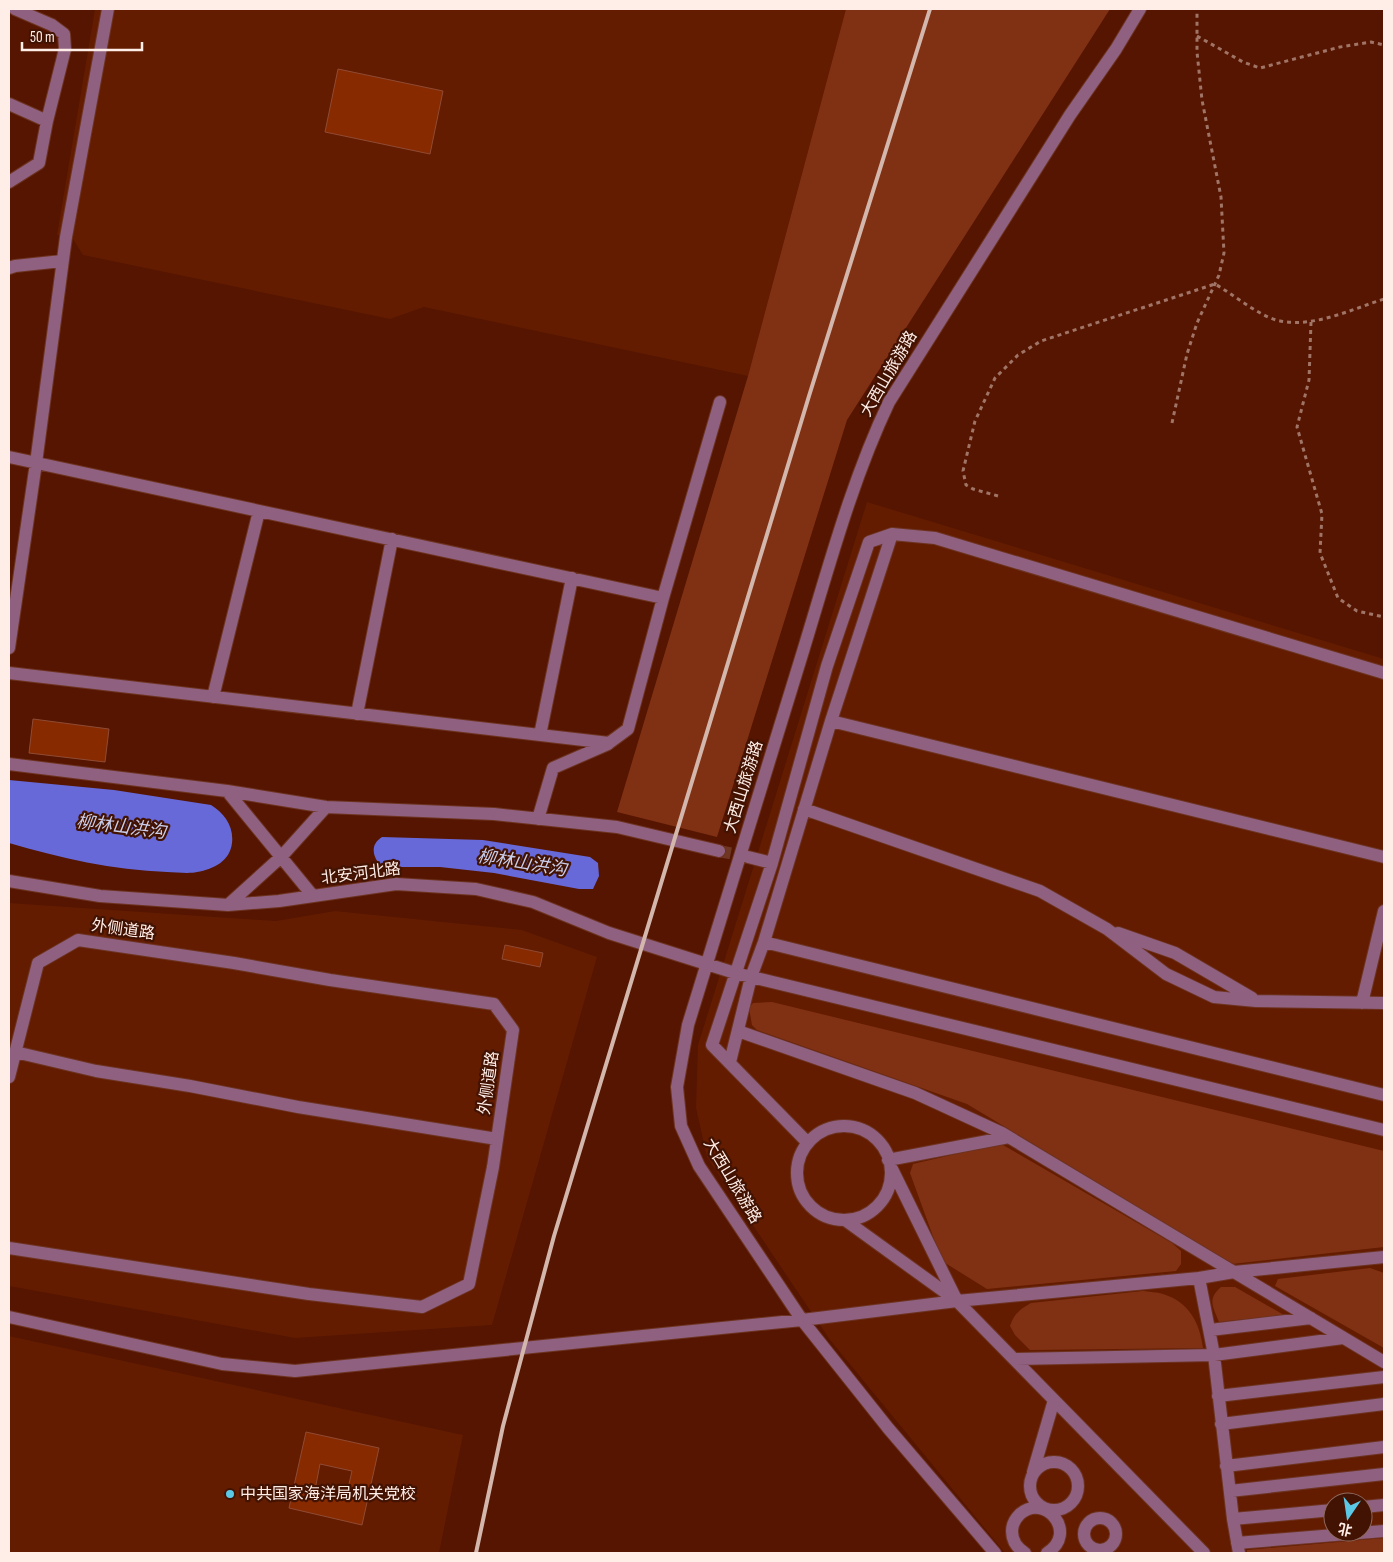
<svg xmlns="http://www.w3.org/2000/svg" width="1393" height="1562" font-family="'Sofia Sans Condensed','Noto Sans SC',sans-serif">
<rect width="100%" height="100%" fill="#551500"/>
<path fill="#631c00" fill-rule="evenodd" d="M95,9H846L748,376L424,307L390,319L83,255L73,239L57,235Z
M867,502L1384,659V1553H1005L830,1340L707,1157L696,1108L698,1045ZM1333,1502H1363V1532H1333Z
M9,903L276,921L335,911L522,930L597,957L492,1325L295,1338L9,1286Z
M9,1336L463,1435L439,1553H9Z"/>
<path fill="#813113" d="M846,9H1110L847,420L717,837L617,812L748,376Z
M772,1002L1384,1151V1247L1232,1264L967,1104L757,1030L752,1025L749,1008L753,1003Z
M994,1145H1003L1010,1149L1172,1243L1181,1251V1264L1176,1271L987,1289L942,1261L910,1173L913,1164Z
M1370,1268L1384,1273V1348L1275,1286L1278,1279Z
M1221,1287H1235L1284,1315L1219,1322C1213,1307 1207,1299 1221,1287Z
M1143,1291C1149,1292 1157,1292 1163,1294C1189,1302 1200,1323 1203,1348L1030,1350L1015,1335L1010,1326C1014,1314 1020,1309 1031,1303Z
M1384,1538V1553H1247V1550Z"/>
<path fill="#6769d9" d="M9,780L114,790L211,805C224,813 234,826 232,843C230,861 214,869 197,872C188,874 176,872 167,872C113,870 60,858 9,843Z
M382,837L483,840L590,857L598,863L599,876L593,889H579L494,873L440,867H382C373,858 369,845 382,837Z"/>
<path fill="#872a00" stroke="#904b34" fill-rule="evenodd" d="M338,69L443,91L430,154L325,132Z
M33,719L109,729L105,762L29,753Z
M505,945L543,953L540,967L502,959Z
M306,1432L379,1448L362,1525L289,1508ZM320,1464L352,1471L346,1497L315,1490Z"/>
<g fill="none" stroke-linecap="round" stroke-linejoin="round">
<path stroke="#6e3623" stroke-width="12" stroke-dasharray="12 6" stroke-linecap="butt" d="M719,851L748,857"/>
<g stroke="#6d3320" stroke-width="14">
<path id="minor" d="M9,104L47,121
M9,182L39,163L47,121L65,49L64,34L52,25L15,9
M9,268L15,266L62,261
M9,457L663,598
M9,648L36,463L66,237L108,9
M9,673L609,743L628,729L663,598L720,402
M213,697L259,511
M357,714L392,539
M831,721L1384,857
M540,735L572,578
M9,764L227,791L326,807L494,814L617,827L719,851
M227,791L313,896
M804,809L1040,891L1107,929L1166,974L1214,997L1256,1001L1384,1003
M538,819L553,768L608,744
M748,857L772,863
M9,881L100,896L228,905L279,901L396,884L476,889L533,902L609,933L735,973L1384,1130
M228,905L281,857L326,807
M1118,933L1175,953L1252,998
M764,942L1384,1095
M1362,1003L1384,911
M738,1031L915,1093L1002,1133L1384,1362
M15,1052L96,1071L190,1086L298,1107L497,1139
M730,1062L751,977L764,942L831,721L892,534
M9,1077L38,963L78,940L234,963L330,980L494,1004L513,1030L493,1167L469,1284L422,1307L309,1294L9,1248
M797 1173a47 47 0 1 1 94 0a47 47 0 1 1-94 0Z
M808,1143L712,1045L772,863L827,666L869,542L892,534L935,538L1384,673
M888,1160L1009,1137
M892,1169L956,1299
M845,1220L957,1301L1204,1553
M1199,1278L1214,1355L1233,1519L1239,1553
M9,1317L222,1364L295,1371L802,1320L957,1301L1199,1278L1234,1272L1384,1257
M1210,1330L1311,1318
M1014,1359L1214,1355L1343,1338
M1218,1396L1384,1377
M1221,1424L1384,1404
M1030 1486a24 24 0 1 1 48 0a24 24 0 1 1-48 0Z
M1226,1466L1384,1447
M1033,1472L1054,1400
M1230,1491L1384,1474
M1363,1507L1384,1505
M1084 1534a16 16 0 1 1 32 0a16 16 0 1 1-32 0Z
M1233,1519L1333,1510
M1237,1543L1384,1531
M995,1553L888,1428L802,1320L699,1166L681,1126L677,1087L688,1025C727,899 765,774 804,648C829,566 852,480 889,402L1070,115L1116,49L1140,9
M1025,1553C1017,1548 1012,1541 1012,1531C1012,1525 1015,1519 1020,1514C1045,1492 1079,1533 1047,1553"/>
</g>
<path stroke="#a07466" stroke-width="3" stroke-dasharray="4 4" stroke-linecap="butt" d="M1197,36L1243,62L1260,68L1340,47L1371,42L1384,45
M1311,322L1309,380L1297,427L1322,514L1320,553L1338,598L1357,611L1384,617
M1172,423L1187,354L1197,323L1219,275L1224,253L1221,197L1202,100L1197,52V9
M998,496L973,489L966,485L963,471L975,421L995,378L1018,355L1041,341L1215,284C1232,294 1249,308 1268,317C1304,333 1349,310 1384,299"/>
<use href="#minor" stroke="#8f6080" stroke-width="12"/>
<path stroke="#d3b6ac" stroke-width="4" d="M476,1553L503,1426L554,1236L809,396L930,9"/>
</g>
<circle fill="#5bc8e6" stroke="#421202" stroke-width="2" cx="230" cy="1494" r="5"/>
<g text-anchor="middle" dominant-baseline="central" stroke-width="4.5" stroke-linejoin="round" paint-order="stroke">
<g font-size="16" fill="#ffeee8" stroke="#421202">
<text transform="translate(889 374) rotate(-60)">大西山旅游路</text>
<text transform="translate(744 787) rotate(-73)">大西山旅游路</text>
<text transform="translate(361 874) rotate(-7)">北安河北路</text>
<text transform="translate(123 930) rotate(8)">外侧道路</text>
<text transform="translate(489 1083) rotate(-82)">外侧道路</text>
<text transform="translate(732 1181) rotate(59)">大西山旅游路</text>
</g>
<g font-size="16" fill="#ffeee8" stroke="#421202" text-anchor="start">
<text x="240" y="1494">中共国家海洋局机关党校</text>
</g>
<g font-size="18" font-style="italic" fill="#caceeb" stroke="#421202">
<text transform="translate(121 827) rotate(7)">柳林山洪沟</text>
<text transform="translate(522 863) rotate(9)">柳林山洪沟</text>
</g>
</g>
<rect width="1393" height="1562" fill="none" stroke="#ffeee8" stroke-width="20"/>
<g transform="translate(1348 1517) rotate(193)"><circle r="24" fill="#421202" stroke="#8e6a5e"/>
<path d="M0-4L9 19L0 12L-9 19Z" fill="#5bc8e6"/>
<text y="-8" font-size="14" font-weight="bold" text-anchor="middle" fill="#ffeee8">北</text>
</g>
<path d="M22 42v8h120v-8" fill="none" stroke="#ffeee8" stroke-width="2.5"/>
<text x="30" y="42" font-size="15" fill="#ffeee8" stroke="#421202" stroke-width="4" paint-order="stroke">50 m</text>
</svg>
